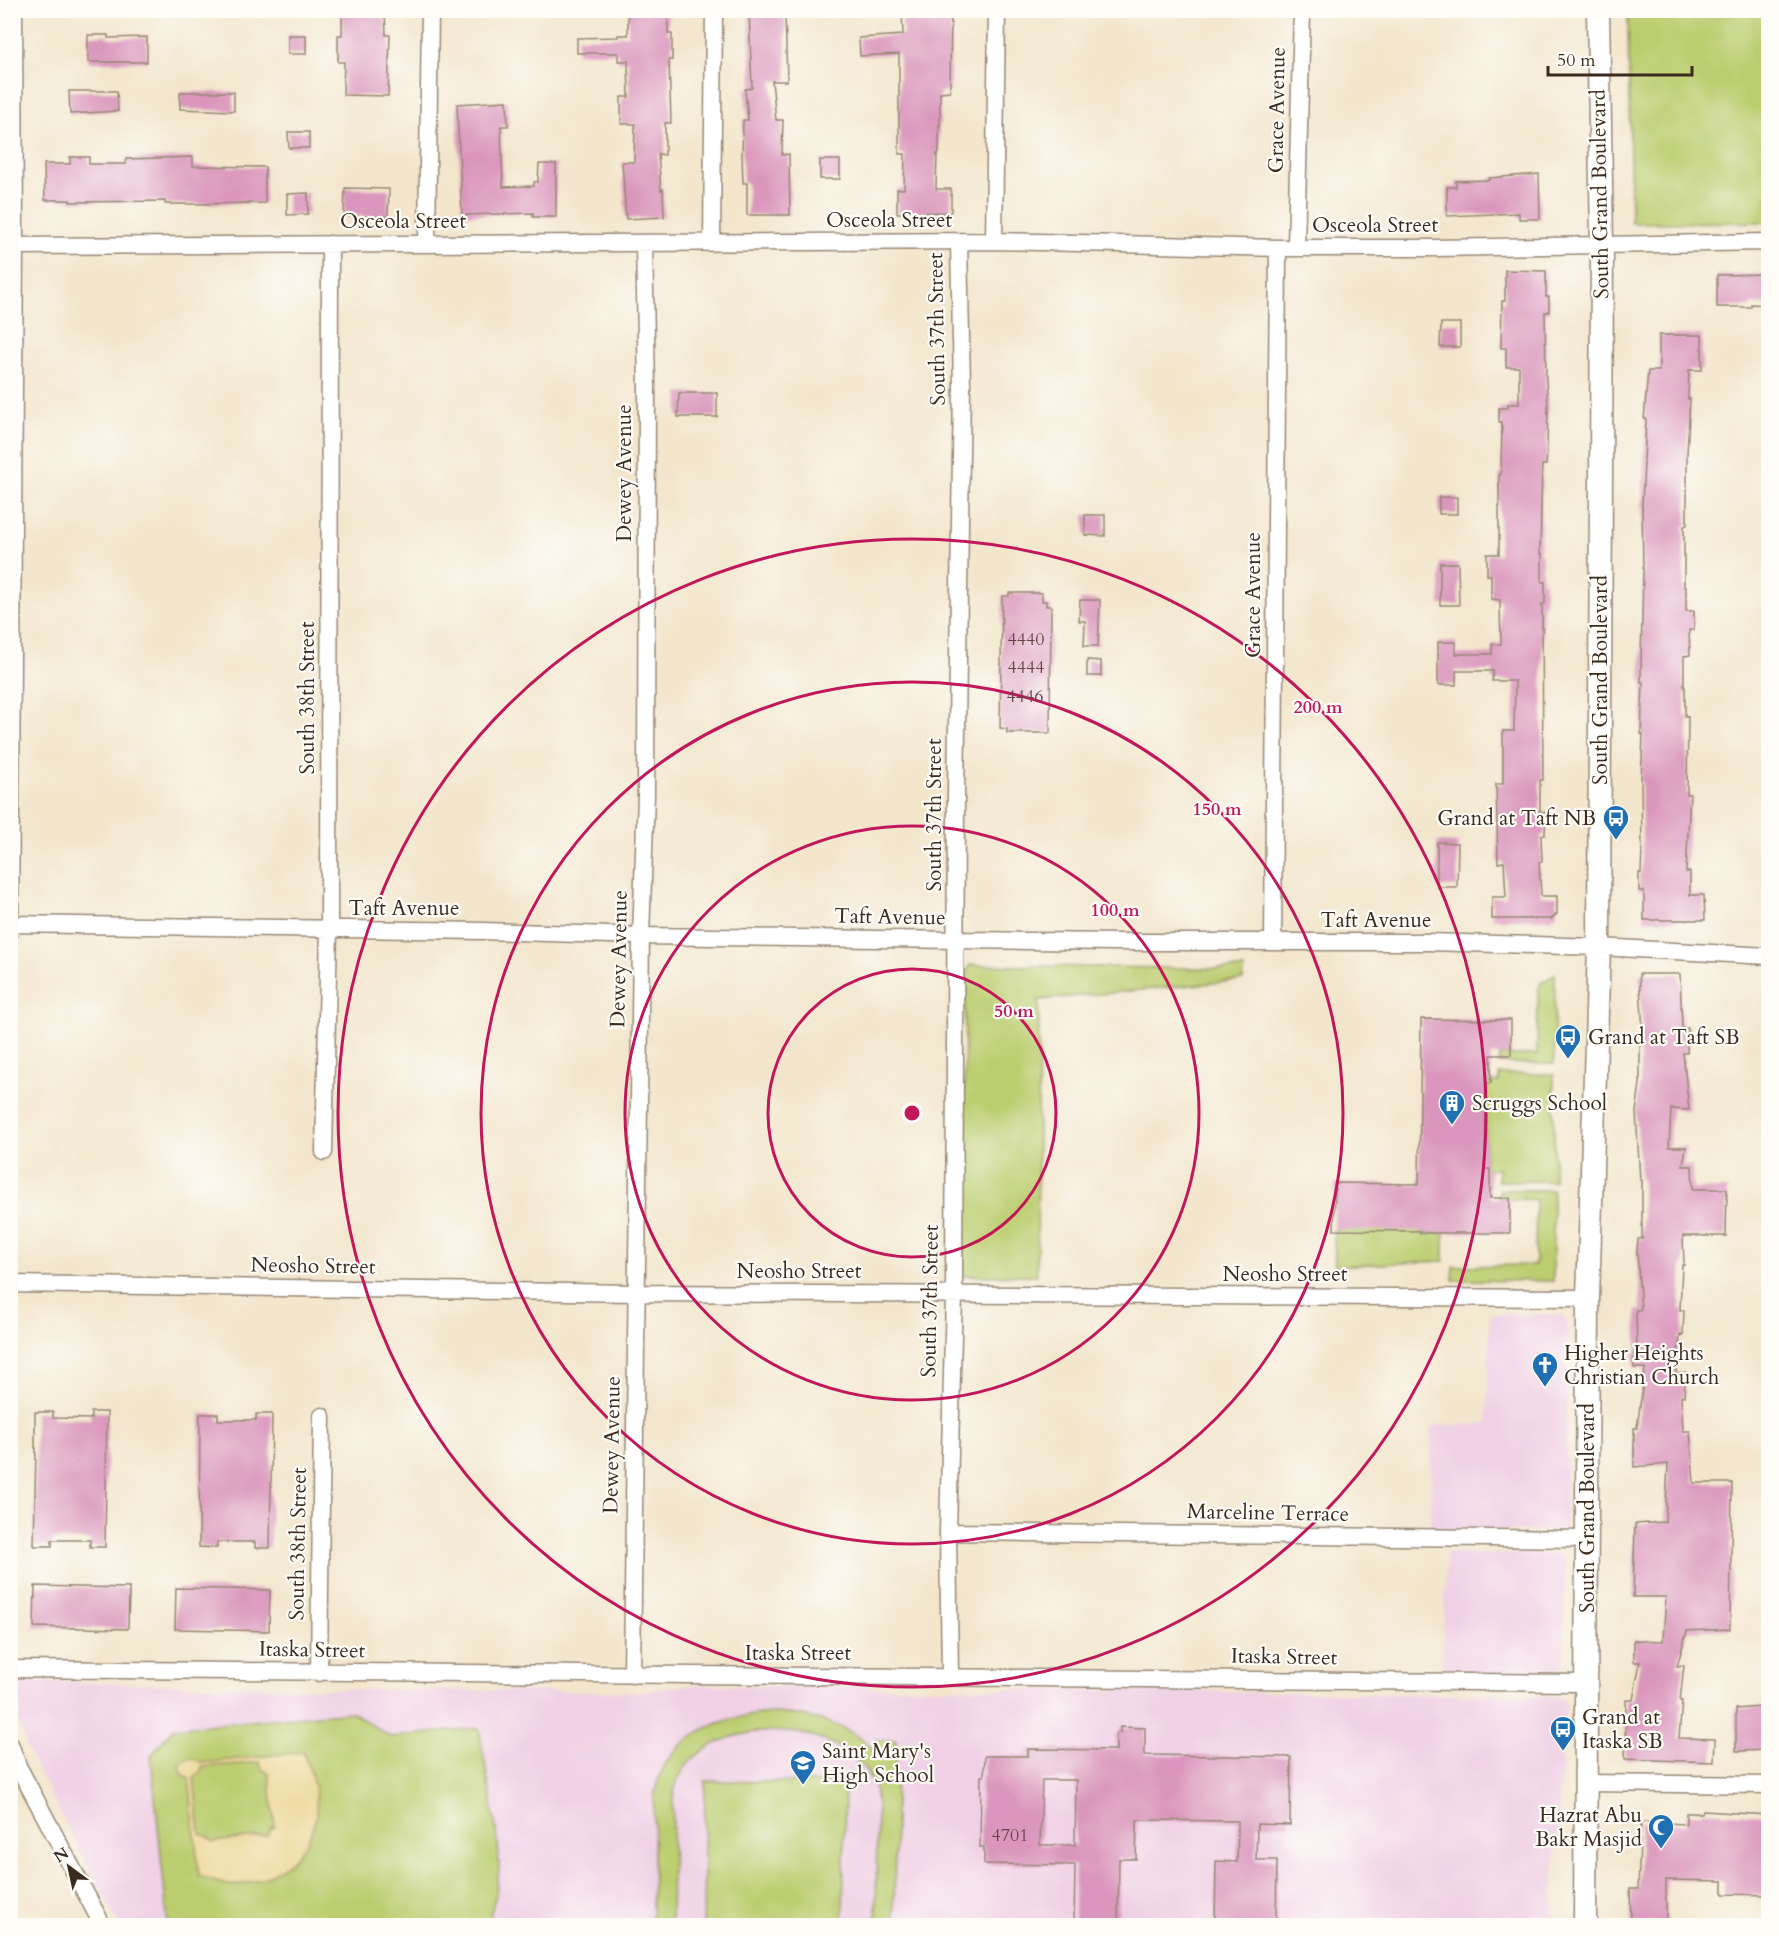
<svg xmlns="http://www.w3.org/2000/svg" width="1779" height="1936" font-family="Cardo,serif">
<rect width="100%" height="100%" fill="#fdfcf7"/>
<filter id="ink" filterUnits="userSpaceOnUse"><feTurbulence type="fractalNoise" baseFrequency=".0167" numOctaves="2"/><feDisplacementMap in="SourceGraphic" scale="12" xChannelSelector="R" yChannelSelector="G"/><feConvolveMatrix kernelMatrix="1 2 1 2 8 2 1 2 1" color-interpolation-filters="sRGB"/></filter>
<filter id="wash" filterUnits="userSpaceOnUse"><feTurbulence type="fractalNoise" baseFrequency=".008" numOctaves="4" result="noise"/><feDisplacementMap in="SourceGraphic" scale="24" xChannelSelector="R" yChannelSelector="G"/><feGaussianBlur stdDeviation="1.35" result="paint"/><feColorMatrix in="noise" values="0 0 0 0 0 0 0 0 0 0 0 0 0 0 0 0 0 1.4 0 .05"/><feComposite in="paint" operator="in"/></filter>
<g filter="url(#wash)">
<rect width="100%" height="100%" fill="#f3e6cd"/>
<path fill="#f0d0e5" d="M1490,1314L1561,1315L1567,1320L1566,1524L1563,1529L1558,1531H1431V1426L1487,1424Z
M1446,1553L1556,1554L1562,1557L1565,1562L1564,1664L1560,1669L1555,1673H1442Z
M27,1681L362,1690L638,1692L693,1685L1554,1696L1562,1699L1566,1705L1553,1893L1554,1925H119L27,1750L19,1722L17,1692L22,1683Z"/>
<path fill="#bccd70" stroke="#7c7c47" stroke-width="1.5" d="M1628,11H1768V222L1631,223Z
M970,965L1244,969L1243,980L1039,1000L1037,1275L963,1276L965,975Z
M1555,974L1554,1064L1499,1063L1500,1055H1537L1538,991L1541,983Z
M1499,1074H1554V1181H1498V1169H1485L1486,1083L1499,1082Z
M1499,1190H1553V1281L1453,1280L1454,1266L1535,1265L1536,1200L1499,1198Z
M1420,1226V1233H1444V1261L1335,1266L1334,1230Z
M352,1712L390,1737L479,1728L498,1841L499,1869L496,1894L488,1925H168L151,1756L173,1728Z
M776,1713C813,1715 851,1725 877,1753V1740H896L894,1925H876L877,1802C867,1708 681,1708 673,1800L671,1925H652L654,1799C662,1736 720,1715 776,1713Z
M705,1781L845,1783L843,1925H703Z"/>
<path fill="#eeda9e" stroke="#94825e" stroke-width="1.5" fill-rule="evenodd" d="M303,1752C312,1773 321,1800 314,1823C305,1860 266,1884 230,1885C221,1885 209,1879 199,1876L189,1777L183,1775L180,1767L182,1761C190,1757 195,1758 202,1763ZM260,1762L261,1768L269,1774L275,1826L270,1829L267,1836L213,1842L208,1837L200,1833L194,1778L199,1774L202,1767Z"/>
<g id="blocks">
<path fill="#da96bc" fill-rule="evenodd" d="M342,10H385L386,35H390L388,96L343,95L344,62H338V35H342Z
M628,10H668V34H672V60H669L671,123H665V155L658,154L661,190L663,189L664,217L626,219L622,162H634L635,124H621V97H629L628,61H618V53H577V38L618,37V35H628Z
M749,10H785L787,81H772L776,120H783L782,155L789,154L790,215H747V183H743L742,154L743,120H748L745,89L752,88Z
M902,10H951L950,91L940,92V125H939V153L937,154L936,189H951V212L897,213V189H904L905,154H899V54L860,56L859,38L903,35Z
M88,35H108V38L147,37V62H88Z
M288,35H306V54H288Z
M69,91H117L118,111L70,114Z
M180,92H234V111L180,109Z
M507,101L508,126H501L503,187L534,186V182H538L539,164H556V217H533V213L462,215L457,104Z
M288,132H309V148H289Z
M70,157H89V164H126V159L193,157V166L265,167V203L193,204H165V201L70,202V200H45L44,164H70Z
M820,160H840V179H820Z
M1539,174L1540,219H1519V213L1447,216V187H1456V181L1489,180V178Z
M345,188L389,189L388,217L344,216Z
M308,193V214L287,215V194Z
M1505,270L1546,271V297H1549V312H1545L1546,379L1548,405L1547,451L1546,465H1542L1540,554H1542V582H1545V604H1542L1543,780H1540V812H1546L1545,835H1541L1542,862H1539L1541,896H1557V914L1551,919H1492V897H1506L1504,862L1498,863L1496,784H1503V731H1514L1515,681H1492L1493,671H1456V685H1438V642H1456V654H1492V644H1501L1500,604V600L1491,599V575H1487V554H1499V475L1501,474L1502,422H1499V408H1508V404H1519V367H1506V348H1501L1502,301H1505Z
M1768,274V305L1751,304V307H1717V275Z
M1441,323H1460V347H1440Z
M1659,335H1702V370H1689L1688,399H1690L1687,453V525L1684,526V587H1686V611H1694V630H1689L1690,655L1684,656V687H1685V716H1688L1687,794H1690L1686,872H1690V895H1704L1705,920H1644V891H1639V873H1641L1642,848L1641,783L1643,734H1641L1643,682H1641V662L1643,571L1642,505L1646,419H1644L1648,371H1659Z
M679,393H717V417H678Z
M1439,497H1457V514H1439Z
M1085,515H1105V536L1085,535Z
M1440,563H1458L1459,605H1440Z
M1009,593H1042V601H1046V606H1051L1050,733H1007V729L1000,728L1002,596H1009Z
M1080,600H1100L1098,646H1084L1085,621H1079Z
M1087,660L1101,661V676H1087Z
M1437,842L1458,843L1457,887H1437Z
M1639,974H1680L1682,1028H1688L1687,1053H1683L1689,1110L1671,1109L1669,1147H1686L1683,1166H1692L1693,1189H1727L1726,1236H1683L1684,1265H1682L1680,1310H1684L1683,1336L1680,1335L1676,1374L1686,1373L1684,1396H1681L1683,1431H1690L1694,1483H1732L1730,1629L1687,1631L1677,1666L1684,1665L1680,1701H1682L1679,1738L1715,1739L1714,1762L1625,1759L1626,1700H1633L1640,1662H1634V1640L1663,1641L1666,1597H1633L1635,1524L1665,1522L1668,1464L1634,1467V1428H1637L1645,1368H1634V1352H1637L1636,1310H1641L1637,1253L1638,1239H1642V1180H1640L1636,1112L1640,1084V1030H1643Z
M1421,1019L1511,1020V1055H1491V1083H1486L1485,1169H1490V1198H1510V1233H1420V1231L1334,1230L1335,1183L1419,1184Z
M35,1412H53V1418L91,1419V1412H107L105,1547H90V1540H52V1546H34L36,1448H35Z
M200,1414H218V1420H256V1414H272L270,1548H255V1542H217V1548L199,1547Z
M35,1586L129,1588L128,1629L34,1627Z
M176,1588L270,1590L269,1631L175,1629Z
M1760,1707L1768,1708V1750L1736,1751V1709Z
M1120,1727L1145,1728V1755L1291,1757L1290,1825L1257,1824L1256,1860H1277L1276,1926H1215L1216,1861L1237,1862L1238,1821L1137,1820L1136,1859H1119L1118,1926H1074L1075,1865L984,1864V1847H980L981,1776H984L985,1756H1028V1749L1116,1750V1733H1120ZM1042,1780H1076L1075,1845H1040Z
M1703,1811L1768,1815V1895L1723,1894V1881L1666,1880V1924H1631L1630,1889H1638L1641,1822L1686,1824V1813H1702Z"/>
</g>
</g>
<g filter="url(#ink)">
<use href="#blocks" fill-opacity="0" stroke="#978876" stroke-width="1.5"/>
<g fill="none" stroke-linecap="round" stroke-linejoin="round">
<g stroke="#978876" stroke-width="19">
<path id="street" d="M994,241L997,10
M712,243L714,10
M427,244L430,10
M10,246L994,241L1278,248H1437L1768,242
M1296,247L1302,10
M10,924L483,931L641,936L1117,942H1427L1599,947L1768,956
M10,932L15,246L14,10
M1273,942L1278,248
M324,1152L329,930L330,244
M10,1284L636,1293L1588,1298
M948,1532L1586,1539
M10,1669L1586,1683
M319,1673L322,1416
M632,1675L641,936L646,795L647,387L644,243
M950,1676L948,1532L954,1295L956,796L962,386L959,242
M10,1744L18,1766L103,1926
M1586,1783L1768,1785"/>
</g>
<g stroke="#978876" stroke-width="25">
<path id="secondary" d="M1585,1926L1588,1298L1599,947L1602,243L1598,10"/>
</g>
<use href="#street" stroke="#fff" stroke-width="16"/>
<use href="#secondary" stroke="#fff" stroke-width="22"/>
</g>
</g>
<g fill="none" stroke="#c2185b" stroke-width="3">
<circle cx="912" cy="1113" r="144"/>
<circle cx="912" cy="1113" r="287"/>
<circle cx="912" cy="1113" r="431"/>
<circle cx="912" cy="1113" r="574"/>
</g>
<defs>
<g id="bus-pin" transform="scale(1.35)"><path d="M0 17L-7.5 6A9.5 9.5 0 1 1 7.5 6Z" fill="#1f6fb2" stroke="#fdfcf7"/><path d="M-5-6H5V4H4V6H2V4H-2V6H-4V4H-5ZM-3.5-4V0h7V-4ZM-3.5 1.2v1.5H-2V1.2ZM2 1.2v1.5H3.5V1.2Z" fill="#fff"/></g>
<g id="building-pin" transform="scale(1.35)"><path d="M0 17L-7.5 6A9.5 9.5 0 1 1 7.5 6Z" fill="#1f6fb2" stroke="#fdfcf7"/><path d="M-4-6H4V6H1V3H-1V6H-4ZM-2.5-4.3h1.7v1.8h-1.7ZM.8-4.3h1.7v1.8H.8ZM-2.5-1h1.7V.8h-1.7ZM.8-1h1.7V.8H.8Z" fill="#fff"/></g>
<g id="church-pin" transform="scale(1.35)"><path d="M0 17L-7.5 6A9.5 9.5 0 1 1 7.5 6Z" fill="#1f6fb2" stroke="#fdfcf7"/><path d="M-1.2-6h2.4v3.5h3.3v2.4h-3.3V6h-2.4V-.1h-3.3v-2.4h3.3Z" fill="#fff"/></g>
<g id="school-pin" transform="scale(1.35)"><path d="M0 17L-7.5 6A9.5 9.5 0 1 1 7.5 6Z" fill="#1f6fb2" stroke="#fdfcf7"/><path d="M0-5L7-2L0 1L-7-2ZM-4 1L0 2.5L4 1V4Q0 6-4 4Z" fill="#fff"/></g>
<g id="mosque-pin" transform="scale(1.35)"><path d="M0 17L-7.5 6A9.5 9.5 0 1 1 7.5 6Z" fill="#1f6fb2" stroke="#fdfcf7"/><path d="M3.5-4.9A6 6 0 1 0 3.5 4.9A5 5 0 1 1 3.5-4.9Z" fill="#fff"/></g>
</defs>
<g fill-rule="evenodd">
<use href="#bus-pin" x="1616" y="818"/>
<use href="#bus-pin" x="1568" y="1037"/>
<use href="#building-pin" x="1452" y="1103"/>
<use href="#church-pin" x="1545" y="1365"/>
<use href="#bus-pin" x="1563" y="1729"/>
<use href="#school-pin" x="803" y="1763"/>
<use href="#mosque-pin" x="1661" y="1827"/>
</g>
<g text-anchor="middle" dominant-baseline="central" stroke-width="4.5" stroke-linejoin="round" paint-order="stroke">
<g font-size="18" fill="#634546">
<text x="1026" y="639">4440</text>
<text x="1026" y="667">4444</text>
<text x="1025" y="696">4446</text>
<text x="1010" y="1835">4701</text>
</g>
<g font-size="21" fill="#3b2a1e" stroke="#fdfcf7">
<text transform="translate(1277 110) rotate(-89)">Grace Avenue</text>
<text transform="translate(1600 194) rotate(-91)">South Grand Boulevard</text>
<text x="889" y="220">Osceola Street</text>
<text x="403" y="221">Osceola Street</text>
<text x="1375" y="225">Osceola Street</text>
<text transform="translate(937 329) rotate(-91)">South 37th Street</text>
<text transform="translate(624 473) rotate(-90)">Dewey Avenue</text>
<text transform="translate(1253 595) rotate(-90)">Grace Avenue</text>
<text transform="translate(1600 680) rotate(-90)">South Grand Boulevard</text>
<text transform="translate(307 698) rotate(-90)">South 38th Street</text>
<text transform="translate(934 815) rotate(-90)">South 37th Street</text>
<text x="404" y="908">Taft Avenue</text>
<text transform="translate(890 917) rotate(1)">Taft Avenue</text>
<text x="1376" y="920">Taft Avenue</text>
<text transform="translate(619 959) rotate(-89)">Dewey Avenue</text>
<text transform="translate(313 1266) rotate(1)">Neosho Street</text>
<text x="799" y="1271">Neosho Street</text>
<text x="1285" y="1274">Neosho Street</text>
<text transform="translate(930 1301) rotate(-89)">South 37th Street</text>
<text transform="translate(612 1445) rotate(-89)">Dewey Avenue</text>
<text transform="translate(1587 1508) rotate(-90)">South Grand Boulevard</text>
<text transform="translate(1268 1513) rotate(1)">Marceline Terrace</text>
<text transform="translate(298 1544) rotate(-89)">South 38th Street</text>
<text transform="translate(312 1650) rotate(1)">Itaska Street</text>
<text x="798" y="1653">Itaska Street</text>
<text transform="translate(1284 1657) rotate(1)">Itaska Street</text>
</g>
<g font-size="21" fill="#3b2a1e" stroke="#fdfcf7" text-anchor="start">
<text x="1596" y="818" text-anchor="end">Grand at Taft NB</text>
<text x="1588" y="1037">Grand at Taft SB</text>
<text x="1472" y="1103">Scruggs School</text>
<text x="1564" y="1353">Higher Heights<tspan x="1564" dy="24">Christian Church</tspan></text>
<text x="1582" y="1717">Grand at<tspan x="1582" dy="24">Itaska SB</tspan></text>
<text x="822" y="1751">Saint Mary's<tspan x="822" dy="24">High School</tspan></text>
<text x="1642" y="1815" text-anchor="end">Hazrat Abu<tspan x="1642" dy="24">Bakr Masjid</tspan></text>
</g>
</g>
<circle cx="912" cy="1113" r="9" fill="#c2185b" stroke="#fdfcf7" stroke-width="3"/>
<g font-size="18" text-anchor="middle" font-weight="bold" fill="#c2185b" stroke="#fdfcf7" stroke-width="4.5" stroke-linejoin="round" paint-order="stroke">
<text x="1318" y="713">200 m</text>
<text x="1217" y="815">150 m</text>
<text x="1115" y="916">100 m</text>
<text x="1014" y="1017">50 m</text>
</g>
<rect width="1779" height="1936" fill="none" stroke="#fdfcf7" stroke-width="36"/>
<g transform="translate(69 1867) rotate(327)" stroke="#fdfcf7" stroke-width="4.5" paint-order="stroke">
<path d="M0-4.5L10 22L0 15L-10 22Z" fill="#3b2a1e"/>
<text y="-9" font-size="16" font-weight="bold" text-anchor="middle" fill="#3b2a1e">N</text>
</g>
<path d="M1548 66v9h144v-9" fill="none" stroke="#3b2a1e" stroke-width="3"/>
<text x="1557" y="66" font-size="18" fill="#3b2a1e" stroke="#fdfcf7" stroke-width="4.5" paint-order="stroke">50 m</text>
</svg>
